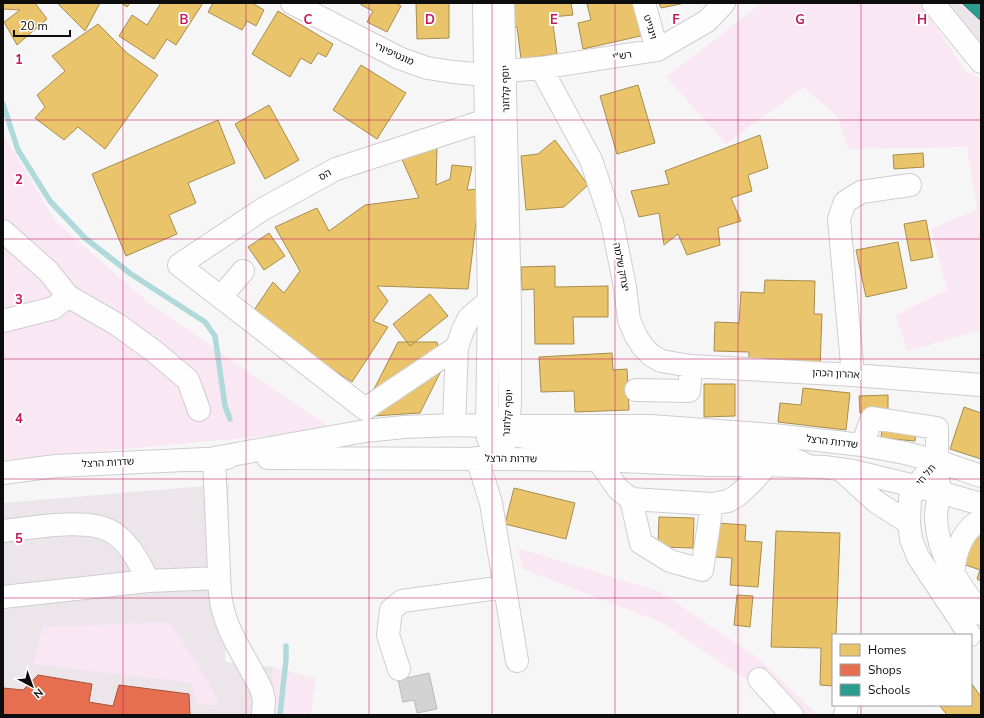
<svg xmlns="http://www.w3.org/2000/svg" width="984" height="718" font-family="'Nunito Sans','Noto Sans Hebrew',sans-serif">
<rect width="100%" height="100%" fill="#f7f6f7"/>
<path fill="#ece6ea" d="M945,3H981V45Z
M229,484L225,662L274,667L268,715H3V503Z"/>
<path fill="#f9e7f3" d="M762,3H920L966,72L981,78V330L907,351L896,315L947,290L931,229L977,210L967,147L848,149L838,118L804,87L726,144L666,77Z
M3,134L56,222L149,303L333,430L3,460Z
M518,548L660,592L757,657L818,715H794L782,703L661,622L523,569Z
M169,622L208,681L220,705L197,704L191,683L33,664L43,627Z
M274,667L316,679L311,715H268Z"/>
<path fill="#e9c46a" stroke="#a78d4e" d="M3,3H35L47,19L17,45L4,22L20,10L3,9Z
M59,3H100L85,31L59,5Z
M121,3H130L127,7Z
M161,3H203L176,45L167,39L154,59L119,36L132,15L147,25Z
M213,3H252L264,10L256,26L247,21L242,30L208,12Z
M361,3H396L401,6L387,32L367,22L373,11L361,5Z
M416,3H449V38L417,39Z
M505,3H571L573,15L552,17L557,54L521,59L517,27L508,28Z
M592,3H638L645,35L583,49L578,23L591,20L587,4Z
M659,3H685L661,8Z
M278,11L333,44L326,57L318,53L311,64L301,58L290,77L252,54Z
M98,24L127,53L158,75L105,149L78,127L64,140L35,118L45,107L37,95L65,71L52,56Z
M361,65L406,93L377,139L333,110Z
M638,85L655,143L617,154L600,96Z
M269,105L299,160L265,179L235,124Z
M218,120L235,163L188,183L196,203L169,215L177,234L126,256L92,174Z
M760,135L768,168L748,175L752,191L731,198L741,221L718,228L720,245L687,255L678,234L664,245L659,213L639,217L631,191L669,184L665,171Z
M555,140L588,185L564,207L526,210L521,156L538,154Z
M437,146L436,185L450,179L452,165L472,167L467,190L480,189L468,289L377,286L388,301L373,321L388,327L352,382L250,316L273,282L284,293L300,271L275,227L317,208L329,231L365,205L419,198L401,157Z
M923,153L924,167L894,169L893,155Z
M926,220L933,257L911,261L904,224Z
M269,233L285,256L264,270L248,247Z
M898,242L907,288L866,297L856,250Z
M555,266V287L608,286V317H573L574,344H535L534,289L522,290L521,267Z
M765,280L815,281L814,314H822L820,367L749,365V352L714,351L715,322L739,323L741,292L764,293Z
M430,294L448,316L410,346L393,324Z
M398,342H437L441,371L420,413L373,416L372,393Z
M612,353L613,370L627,369L629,410L575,412L574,391L541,392L539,357Z
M704,384H735V416L704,417Z
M803,388L850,393L846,430L778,422L780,403L801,405Z
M888,395V412L860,413L859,396Z
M964,407L981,413V459L950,449Z
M883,419L917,422L915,441L881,438Z
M514,488L575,503L566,539L505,524Z
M659,517L694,518L693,548L658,547Z
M716,523L746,525L745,541L762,542L758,587L730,585L732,558L714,557Z
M977,528L981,529V581L977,579L980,570L963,564Z
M776,531L840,533L836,635H833V686L820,685L821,648L771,647Z
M737,595L753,596L750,627L734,625Z
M972,684L981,697V715H947L940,706L942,705H971Z"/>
<path fill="#e76f51" stroke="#a6523d" d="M38,675L92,684L89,702L113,706L119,685L189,694L190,715H3V688L23,690Z"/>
<path fill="#2a9d8f" stroke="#227268" d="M962,3H981V21Z"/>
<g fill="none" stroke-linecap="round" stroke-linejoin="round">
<path stroke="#afd9da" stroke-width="5.5" d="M3,104L18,150L50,201L85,238L131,274L205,322L215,336L225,406L230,419
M280,715L286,659V646"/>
</g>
<path fill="#d4d3d4" stroke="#bababa" d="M429,673L437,709L417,713L414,700L403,702L398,680Z"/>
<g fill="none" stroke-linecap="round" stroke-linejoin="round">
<g stroke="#cfcecf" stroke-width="24">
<path id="minor" d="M292,3L399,58L427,68L453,72L475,74L541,68L657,50L707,21L724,3
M644,3L657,50
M933,3L981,62
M541,68L591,160L612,222L625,287L629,320L636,336L643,347L651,355L661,361L691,366L853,375L981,385
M3,231L48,271L68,296L118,325L155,352L188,380L199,410
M221,297L243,271
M3,321L54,308L68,296
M853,375L839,219L845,202L861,192L910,185
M636,390L689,391L691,366
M365,409L179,265L263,209L336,169L487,120
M365,409L457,347L463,330L469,318L489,301
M454,425L457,347
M862,445L872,418L937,428V461L981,476
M214,458L365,431L404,427L454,425L487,426L508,434L542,440L678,443L743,447L769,452L791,458L805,464
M214,458L220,594C225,634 246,656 262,691L264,700L263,715
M268,458L497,459
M477,458L491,503L517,661
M598,460L618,489L631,499L712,504L728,501L738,495L752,482L767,465
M3,473L56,466L227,458
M939,492L981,504
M631,499L641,543L670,561L702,570L712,504
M3,531C32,528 87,517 112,532C129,542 141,565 148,581
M3,597L148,581L219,578
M399,669L388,635L391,610L402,601L505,587
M759,679L792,715
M845,715L847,705"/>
</g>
<g stroke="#cfcecf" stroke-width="24">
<path id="major" d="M484,3L489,301L487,426L488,438L497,459
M495,426H650L773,435L862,445L905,453L937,461
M497,459L502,452L508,434L510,402V308L503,3
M497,459L598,460L711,465H767L824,467L853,471L939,492
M840,469L875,501L909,523
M926,474L916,486L910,499L909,523L911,539L918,557L970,635
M938,478C939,483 940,488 939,493C938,502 936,509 936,518C938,558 959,583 981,614
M953,573C955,553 962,530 981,520"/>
</g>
<use href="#minor" stroke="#fefefe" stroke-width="22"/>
<use href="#major" stroke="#fefefe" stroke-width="22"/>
</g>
<path fill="none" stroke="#c2185b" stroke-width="1" stroke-opacity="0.55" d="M123,3V715M246,3V715M369,3V715M492,3V715M615,3V715M738,3V715M861,3V635M3,120H981M3,239H981M3,359H981M3,479H981M3,598H981M861,705V715"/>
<g text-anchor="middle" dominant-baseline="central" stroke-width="4" stroke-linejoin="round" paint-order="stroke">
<g font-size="10" fill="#0e0d0d" stroke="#fff">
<text transform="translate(650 27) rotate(74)">וינגייט</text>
<text transform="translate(394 54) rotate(24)">מונטיפיורי</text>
<text transform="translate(622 56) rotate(-9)">רש"י</text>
<text transform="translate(506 89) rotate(-91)">יוסף קלוזנר</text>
<text transform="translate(325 175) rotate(-29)">הס</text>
<text transform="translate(621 267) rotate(79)">יצחק שלמה</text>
<text transform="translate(836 374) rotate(3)">אהרון הכהן</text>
<text transform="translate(508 413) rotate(-86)">יוסף קלוזנר</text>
<text transform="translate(832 442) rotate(7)">שדרות הרצל</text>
<text transform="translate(511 459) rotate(1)">שדרות הרצל</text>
<text transform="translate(108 463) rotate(-3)">שדרות הרצל</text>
<text transform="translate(926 475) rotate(-50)">תל חי</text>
</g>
</g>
<g font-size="13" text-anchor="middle" font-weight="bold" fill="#c2185b" stroke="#fff" stroke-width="4" stroke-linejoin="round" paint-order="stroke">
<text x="184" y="24">B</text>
<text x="308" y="24">C</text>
<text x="430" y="24">D</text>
<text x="554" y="24">E</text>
<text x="676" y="24">F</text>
<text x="800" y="24">G</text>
<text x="922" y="24">H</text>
<text x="19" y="64">1</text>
<text x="19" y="184">2</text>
<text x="19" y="304">3</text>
<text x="19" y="423">4</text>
<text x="19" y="543">5</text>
</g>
<rect width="984" height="718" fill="none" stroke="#0e0d0d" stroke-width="8"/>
<rect x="832" y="634" width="140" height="72" fill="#ffffff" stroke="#9f9e9e"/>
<rect x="840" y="644" width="20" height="12" fill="#e9c46a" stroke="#9f9e9e"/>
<text x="868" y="654" font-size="12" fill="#0e0d0d">Homes</text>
<rect x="840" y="664" width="20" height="12" fill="#e76f51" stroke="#9f9e9e"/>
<text x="868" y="674" font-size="12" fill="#0e0d0d">Shops</text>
<rect x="840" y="684" width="20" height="12" fill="#2a9d8f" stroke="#9f9e9e"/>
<text x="868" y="694" font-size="12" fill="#0e0d0d">Schools</text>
<g transform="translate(32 686) rotate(139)" stroke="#ffffff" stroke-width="3" paint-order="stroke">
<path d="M0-3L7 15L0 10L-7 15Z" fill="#0e0d0d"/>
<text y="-6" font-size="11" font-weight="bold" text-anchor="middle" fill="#0e0d0d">N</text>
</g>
<path d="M14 30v6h56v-6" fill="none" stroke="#0e0d0d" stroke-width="2"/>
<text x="20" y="30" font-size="12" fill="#0e0d0d" stroke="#ffffff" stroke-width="3" paint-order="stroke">20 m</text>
</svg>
